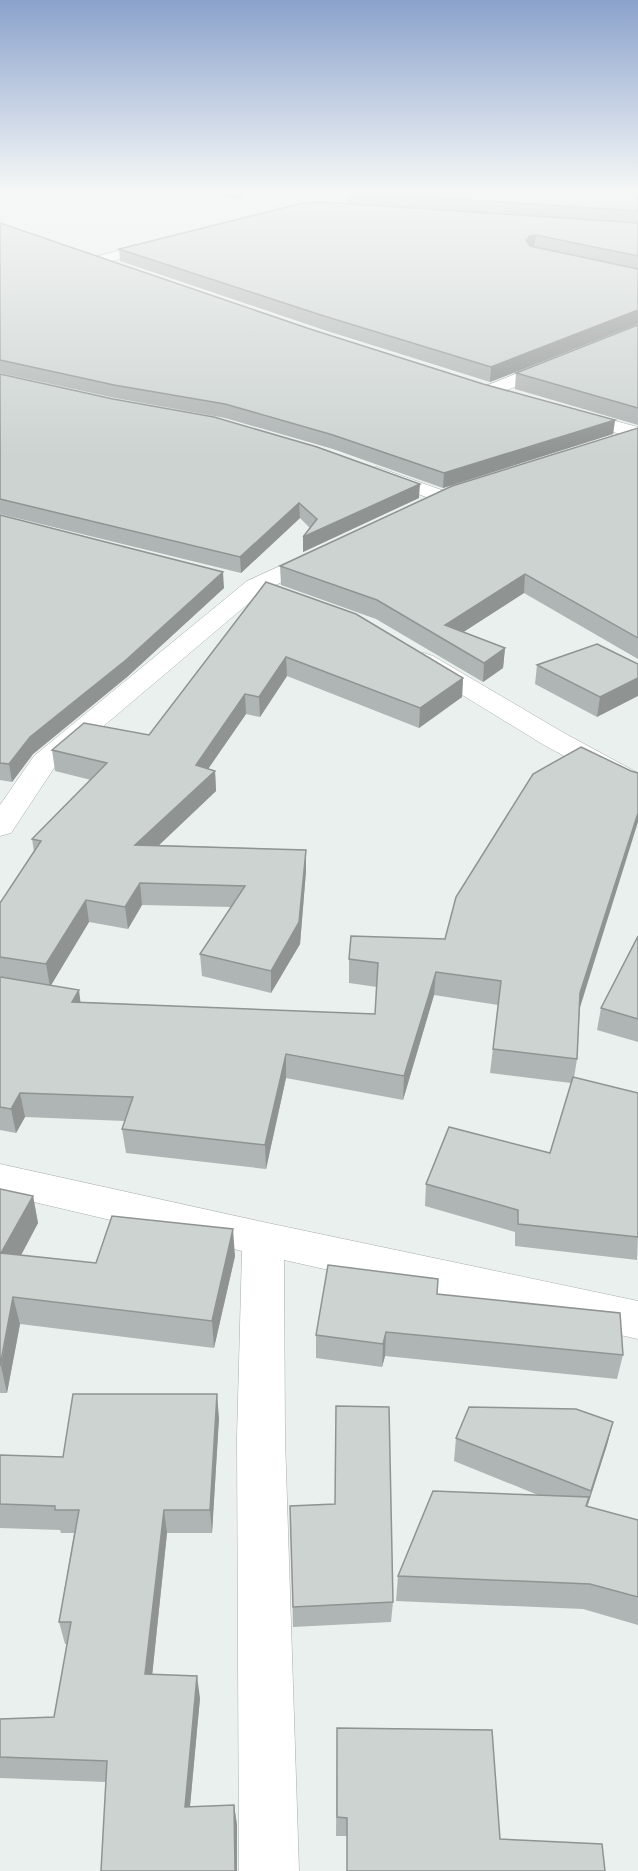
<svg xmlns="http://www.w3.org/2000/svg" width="638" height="1871" font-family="Lato,sans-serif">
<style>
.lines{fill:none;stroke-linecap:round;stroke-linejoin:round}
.street-casing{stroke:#a7adab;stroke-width:1}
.path{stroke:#a2a7a5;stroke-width:1.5;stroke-dasharray:1 2;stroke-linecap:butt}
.street{fill:#fff;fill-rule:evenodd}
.wall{fill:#afb5b4}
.shaded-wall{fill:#8f9492}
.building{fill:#ccd3d1;stroke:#8f9492;stroke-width:1.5}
</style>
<rect width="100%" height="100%" fill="#eaf0ee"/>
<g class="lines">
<defs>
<g id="street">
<path d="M 164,239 L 169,240 L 171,243 L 169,246 L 96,265 L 89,261 L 91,258 Z"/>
<path d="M 638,325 L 638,336 L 495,395 L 483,395 L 480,391 L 483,387 Z"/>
<path d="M 570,409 L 638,427 L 638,439 L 564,418 L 561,414 L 564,410 Z"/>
<path d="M 377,467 L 450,493 L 453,497 L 450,501 L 443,503 L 370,477 L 367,473 L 370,469 Z"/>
<path d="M 320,548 L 328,550 L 331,555 L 328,560 L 263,591 L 54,768 L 11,833 L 0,836 L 0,805 L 34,756 L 247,581 Z"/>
<path d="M 424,653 L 433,656 L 564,733 L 638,773 L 638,794 L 628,791 L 544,745 L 415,666 L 411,661 L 415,656 Z"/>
<path d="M 0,1164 L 263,1222 L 638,1301 L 638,1339 L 284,1260 L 285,1438 L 299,1871 L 239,1871 L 237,1438 L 242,1251 L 0,1194 Z"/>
</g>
</defs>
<use href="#street" class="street-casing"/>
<path class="path" d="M 249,193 L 284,209"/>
<use href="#street" class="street"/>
</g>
<g class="wall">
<path d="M 216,193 L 244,193 L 237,200 Z"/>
<path d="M 347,193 L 638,193 L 638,223 L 347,203 Z"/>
<path d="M 0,223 L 310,329 L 483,384 L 615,420 L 613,434 L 443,488 L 333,449 L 225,418 L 115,398 L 0,373 Z"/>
<path d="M 638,223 L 638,324 L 490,382 L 324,330 L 120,261 L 119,249 Z"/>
<path d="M 638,325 L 638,425 L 515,389 L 516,373 Z"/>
<path d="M 0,374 L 419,498 L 303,552 L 310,528 L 300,518 L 241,573 L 0,514 Z"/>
<path d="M 638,428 L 638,659 L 524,593 L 463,632 L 505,648 L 503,668 L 483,682 L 376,619 L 281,585 L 280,566 Z"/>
<path d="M 0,515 L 224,588 L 127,677 L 33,754 L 12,782 L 0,780 Z"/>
<path d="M 266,582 L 463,678 L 462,697 L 419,728 L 287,676 L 260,717 L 246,714 L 208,769 L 215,771 L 216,791 L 159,845 L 306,850 L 306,871 L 300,944 L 271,993 L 202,976 L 200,954 L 231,907 L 142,905 L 128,929 L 89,922 L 51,985 L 81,1002 L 375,1014 L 377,987 L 349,983 L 349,959 L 445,939 L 580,1007 L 577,1059 L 574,1078 L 638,1237 L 637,1260 L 515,1246 L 515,1232 L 425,1206 L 426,1184 L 550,1153 L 571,1083 L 490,1073 L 498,1005 L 434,995 L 403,1100 L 286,1078 L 266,1169 L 126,1153 L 122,1129 L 125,1121 L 25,1117 L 16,1133 L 0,1130 L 0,903 L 34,852 L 32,839 L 91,780 L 55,771 L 52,750 L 149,735 Z"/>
<path d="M 638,664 L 597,717 L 535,684 L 537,665 Z"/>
<path d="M 638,936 L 638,1042 L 597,1030 L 601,1008 Z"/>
<path d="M 0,1189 L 33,1196 L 38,1223 L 21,1255 L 96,1263 L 235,1256 L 214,1348 L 20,1324 L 7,1393 L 0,1393 Z"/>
<path d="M 437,1294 L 623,1355 L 617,1379 L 385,1356 L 382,1367 L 316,1358 L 316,1335 Z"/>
<path d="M 219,1418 L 212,1533 L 167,1533 L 152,1675 L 200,1698 L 190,1807 L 234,1805 L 237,1825 L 237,1871 L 101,1871 L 106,1782 L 0,1778 L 0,1719 L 54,1717 L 67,1644 L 65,1644 L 59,1622 L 74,1533 L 61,1533 L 60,1530 L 0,1528 L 0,1455 L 63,1457 Z"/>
<path d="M 613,1422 L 607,1445 L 587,1507 L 638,1520 L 638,1625 L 583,1609 L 396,1601 L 398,1576 L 538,1495 L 454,1461 L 456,1438 Z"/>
<path d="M 290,1506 L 393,1602 L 391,1622 L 293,1627 Z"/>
<path d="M 337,1728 L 492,1730 L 347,1836 L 336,1836 Z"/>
</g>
<g class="shaded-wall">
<path d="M 236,193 L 244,193 L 237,200 Z"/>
<path d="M 536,235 L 534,248 L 529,249 L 526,240 L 530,236 Z"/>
<path d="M 638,310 L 638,324 L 490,382 L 491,367 Z"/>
<path d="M 615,420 L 613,434 L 443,488 L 444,473 Z"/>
<path d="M 420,484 L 419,498 L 303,552 L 303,537 Z"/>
<path d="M 299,503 L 300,518 L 241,573 L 240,557 Z"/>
<path d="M 223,572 L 224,588 L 127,677 L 33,754 L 12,782 L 9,764 L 30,737 Z"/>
<path d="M 525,574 L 524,593 L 448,642 L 445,625 Z"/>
<path d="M 505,648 L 503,668 L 483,682 L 484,663 Z"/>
<path d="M 286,657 L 287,676 L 260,717 L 259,697 Z"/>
<path d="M 463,678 L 462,697 L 419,728 L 420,708 Z"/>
<path d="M 638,678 L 638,696 L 597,717 L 600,697 Z"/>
<path d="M 245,694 L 246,714 L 197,785 L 196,765 Z"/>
<path d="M 215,771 L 216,791 L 137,866 L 135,845 Z"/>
<path d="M 638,813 L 638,822 L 577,1017 L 580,993 Z"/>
<path d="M 306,850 L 306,871 L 300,944 L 271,993 L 271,971 Z"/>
<path d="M 140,883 L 142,905 L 128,929 L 125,907 Z"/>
<path d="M 86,900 L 89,922 L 50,987 L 46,964 Z"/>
<path d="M 436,972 L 434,995 L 403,1100 L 404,1076 Z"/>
<path d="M 79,990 L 82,1014 L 72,1002 Z"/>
<path d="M 286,1054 L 286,1078 L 266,1169 L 265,1145 Z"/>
<path d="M 20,1093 L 25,1117 L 16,1133 L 11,1109 Z"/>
<path d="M 33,1196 L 38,1223 L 8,1280 L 1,1253 Z"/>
<path d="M 233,1229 L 235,1256 L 214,1348 L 212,1321 Z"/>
<path d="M 13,1297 L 20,1324 L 7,1393 L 1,1366 Z"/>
<path d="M 386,1332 L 385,1356 L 382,1367 L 383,1344 Z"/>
<path d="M 217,1394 L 219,1418 L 212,1533 L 210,1510 Z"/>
<path d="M 613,1422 L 607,1445 L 585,1514 L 591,1491 Z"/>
<path d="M 164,1510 L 167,1533 L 150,1696 L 145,1674 Z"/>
<path d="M 197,1676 L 200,1698 L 188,1827 L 185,1807 Z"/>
<path d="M 234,1805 L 237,1825 L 237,1871 L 235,1871 Z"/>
</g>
<g class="building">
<path d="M 360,193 L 638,193 L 638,211 Z"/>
<path d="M 322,202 L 638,223 L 638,256 L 536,235 L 530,236 L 526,240 L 530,246 L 638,269 L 638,310 L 491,367 L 324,316 L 119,249 L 303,203 Z"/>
<path d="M 0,223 L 310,329 L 483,384 L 615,420 L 444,473 L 333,435 L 225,404 L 114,385 L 0,360 Z"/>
<path d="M 638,325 L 638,408 L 516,373 Z"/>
<path d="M 0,374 L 113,399 L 214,417 L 317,447 L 420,484 L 303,537 L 317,519 L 299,503 L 240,557 L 0,499 Z"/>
<path d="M 638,428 L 638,638 L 525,574 L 445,625 L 505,648 L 484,663 L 377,600 L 280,566 L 452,486 Z"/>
<path d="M 0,515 L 223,572 L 126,660 L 30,737 L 9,764 L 0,763 Z"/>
<path d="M 266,582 L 356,614 L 463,678 L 420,708 L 286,657 L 259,697 L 245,694 L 196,765 L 215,771 L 135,845 L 306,850 L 299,922 L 271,971 L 200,954 L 245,886 L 140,883 L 125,907 L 86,900 L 46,964 L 0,957 L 0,903 L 41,841 L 32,839 L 107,763 L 52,750 L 84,723 L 149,735 Z"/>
<path d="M 597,644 L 638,664 L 638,678 L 600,697 L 537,665 Z"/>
<path d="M 581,747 L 631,771 L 638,773 L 638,813 L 580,993 L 577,1059 L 493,1049 L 501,981 L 436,972 L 404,1076 L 286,1054 L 265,1145 L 122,1129 L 133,1097 L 20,1093 L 11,1109 L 0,1107 L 0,978 L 1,977 L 79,990 L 72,1002 L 375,1014 L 378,963 L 349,959 L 351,936 L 445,939 L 456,897 L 533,774 Z"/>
<path d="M 638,936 L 638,1019 L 601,1008 Z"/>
<path d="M 573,1077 L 638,1093 L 638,1237 L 518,1224 L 518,1210 L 426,1184 L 449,1127 L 550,1153 Z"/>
<path d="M 0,1189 L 33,1196 L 1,1253 L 96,1263 L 112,1216 L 233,1229 L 212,1321 L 13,1297 L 0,1366 Z"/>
<path d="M 328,1265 L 438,1279 L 437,1294 L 620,1313 L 623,1355 L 386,1332 L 383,1344 L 316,1335 Z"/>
<path d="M 73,1394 L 217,1394 L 210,1510 L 164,1510 L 145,1674 L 197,1676 L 185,1807 L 234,1805 L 235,1871 L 101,1871 L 107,1761 L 0,1757 L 0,1719 L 54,1717 L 71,1622 L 59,1622 L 79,1510 L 55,1510 L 55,1506 L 0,1504 L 0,1455 L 63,1457 Z"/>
<path d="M 336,1406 L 389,1407 L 393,1602 L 293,1607 L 290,1506 L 335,1504 Z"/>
<path d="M 469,1407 L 576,1409 L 613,1422 L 591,1491 L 456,1438 Z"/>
<path d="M 433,1491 L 589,1497 L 586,1506 L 638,1520 L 638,1597 L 590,1584 L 398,1576 Z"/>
<path d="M 337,1728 L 492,1730 L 500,1839 L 602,1844 L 605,1871 L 347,1871 L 347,1818 L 337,1817 Z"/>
</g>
<linearGradient id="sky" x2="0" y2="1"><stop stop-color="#8ba2cc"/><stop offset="0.42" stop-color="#f6f8f7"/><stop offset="1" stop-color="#f6f8f7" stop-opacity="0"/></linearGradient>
<rect width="638" height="455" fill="url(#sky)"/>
</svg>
